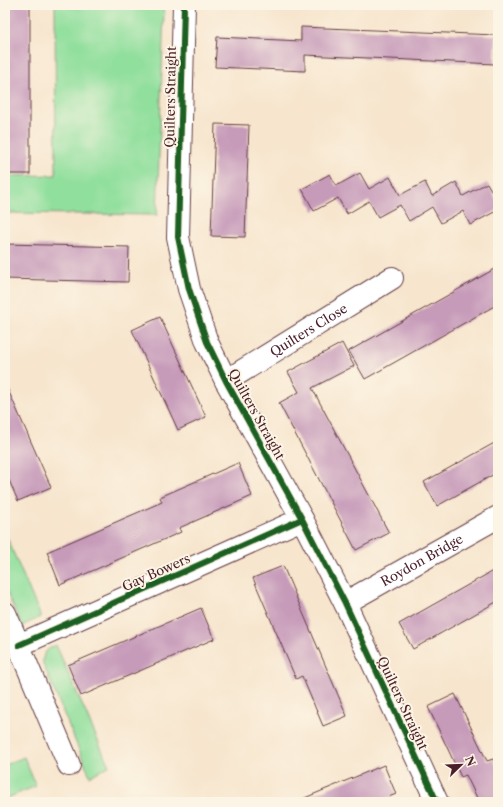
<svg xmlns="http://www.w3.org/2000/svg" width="503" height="807" font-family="'Libre Caslon Text',serif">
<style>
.green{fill:#91df9d;stroke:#6e7f64}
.building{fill:#c69ab9}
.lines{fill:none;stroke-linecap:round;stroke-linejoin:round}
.minor-casing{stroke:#643d43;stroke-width:24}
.minor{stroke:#fff;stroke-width:22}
.cycleway-casing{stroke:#fcf5e5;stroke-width:8}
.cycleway{stroke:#1b5e20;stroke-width:6}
.labels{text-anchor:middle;stroke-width:4;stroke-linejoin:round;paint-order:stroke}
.street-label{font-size:13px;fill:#4a1f2b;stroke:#fcf5e5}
</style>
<rect width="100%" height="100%" fill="#fcf5e5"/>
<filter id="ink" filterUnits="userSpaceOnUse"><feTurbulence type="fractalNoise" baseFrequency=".025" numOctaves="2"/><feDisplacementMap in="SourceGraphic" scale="8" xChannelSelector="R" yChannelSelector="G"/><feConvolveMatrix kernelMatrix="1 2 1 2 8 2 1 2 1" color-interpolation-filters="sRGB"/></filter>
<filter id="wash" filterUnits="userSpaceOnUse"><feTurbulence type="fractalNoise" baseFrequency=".012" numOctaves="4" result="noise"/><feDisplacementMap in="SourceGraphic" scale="16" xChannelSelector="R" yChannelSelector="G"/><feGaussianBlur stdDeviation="0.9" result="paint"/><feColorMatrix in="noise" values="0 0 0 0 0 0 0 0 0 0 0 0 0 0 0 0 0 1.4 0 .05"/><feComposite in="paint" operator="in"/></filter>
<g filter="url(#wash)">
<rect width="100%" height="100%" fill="#f7e5cd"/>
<g class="green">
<path d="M 55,5 L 149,5 L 162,7 L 164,11 L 157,215 L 5,213 L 5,176 L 56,175 Z"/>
<path d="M 5,533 L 41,617 L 22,626 L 5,589 Z"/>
<path d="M 56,645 L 109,766 L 90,776 L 43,664 C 42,653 46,650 56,645 Z"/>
<path d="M 24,757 L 36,786 L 5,799 L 5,765 Z"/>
</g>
<g id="blocks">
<g class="building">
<rect x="5" y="5" width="25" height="169"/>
<path d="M 301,27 L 496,35 L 495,64 L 305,55 L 305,71 L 215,67 L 217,37 L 301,41 Z"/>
<path d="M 215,124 L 249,125 L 245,237 L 211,236 Z"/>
<path d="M 360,173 L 369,189 L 390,177 L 400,195 L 425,182 L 432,196 L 456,182 L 463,196 L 487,183 L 498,202 L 498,210 L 470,225 L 463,211 L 441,223 L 432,207 L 409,221 L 400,205 L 378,217 L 369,201 L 347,214 L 338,198 L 314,211 L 302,189 L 330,174 L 336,186 Z"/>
<path d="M 5,244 L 129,247 L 128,282 L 5,279 Z"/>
<path d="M 498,267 L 498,304 L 365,379 L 349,351 Z"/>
<path d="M 160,317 L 206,417 L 178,430 L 132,330 Z"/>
<path d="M 342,343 L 354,366 L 312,388 L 389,533 L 356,550 L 279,403 L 299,392 L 288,372 Z"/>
<path d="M 5,383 L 51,487 L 18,501 L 5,471 Z"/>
<path d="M 498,441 L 498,472 L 437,506 L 424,482 Z"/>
<path d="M 238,463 L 252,496 L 179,528 L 181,532 L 60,585 L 47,552 L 162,502 L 160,497 Z"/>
<path d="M 283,566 L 347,716 L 323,726 L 302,676 L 296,679 L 253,578 Z"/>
<path d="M 498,568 L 498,601 L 413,649 L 399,624 Z"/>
<path d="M 201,608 L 214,639 L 81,696 L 68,665 Z"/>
<path d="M 455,694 L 487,761 L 493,759 L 498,769 L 498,802 L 479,802 L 466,775 L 461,777 L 428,707 Z"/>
<path d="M 384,765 L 396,794 L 377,802 L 295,802 Z"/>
</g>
</g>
</g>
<g filter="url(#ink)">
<use href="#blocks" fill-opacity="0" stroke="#643d43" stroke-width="1"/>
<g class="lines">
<defs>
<g id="minor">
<path d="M 184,5 L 178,237 L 189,289 L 207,342 L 226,381 L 302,519 L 345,603 L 437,802"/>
<path id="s1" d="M 226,381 L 392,278"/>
<path id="s2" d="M 345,603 L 498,517"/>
<path d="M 5,613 L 69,765"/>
<path d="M 19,645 L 302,519"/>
</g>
</defs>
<use href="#minor" class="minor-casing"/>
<use href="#minor" class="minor"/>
<defs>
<g id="cycleway">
<path d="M 184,5 L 178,237 L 189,289 L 207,342 L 226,381 L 302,519 L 345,603 L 437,802"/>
<path d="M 19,645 L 302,519"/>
</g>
</defs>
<use href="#cycleway" class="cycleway-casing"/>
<use href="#cycleway" class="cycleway"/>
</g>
</g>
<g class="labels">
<g class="street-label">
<text transform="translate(170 97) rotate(-89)" y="5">Quilters Straight</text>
<text dy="5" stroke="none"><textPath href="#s1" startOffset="97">Quilters Close</textPath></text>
<text transform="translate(257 414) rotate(61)" y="5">Quilters Straight</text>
<text dy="5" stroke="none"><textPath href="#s2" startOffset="88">Roydon Bridge</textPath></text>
<text transform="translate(156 572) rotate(-24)" y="5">Gay Bowers</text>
<text transform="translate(403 703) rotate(65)" y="5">Quilters Straight</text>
</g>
</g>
<rect width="503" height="807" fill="none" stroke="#fcf5e5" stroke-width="20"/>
<g transform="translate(461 765) rotate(67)" stroke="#fcf5e5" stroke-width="3" paint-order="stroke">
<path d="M0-3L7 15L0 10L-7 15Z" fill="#4a1f2b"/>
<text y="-6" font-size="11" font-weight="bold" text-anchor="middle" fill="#4a1f2b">N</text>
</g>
</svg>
